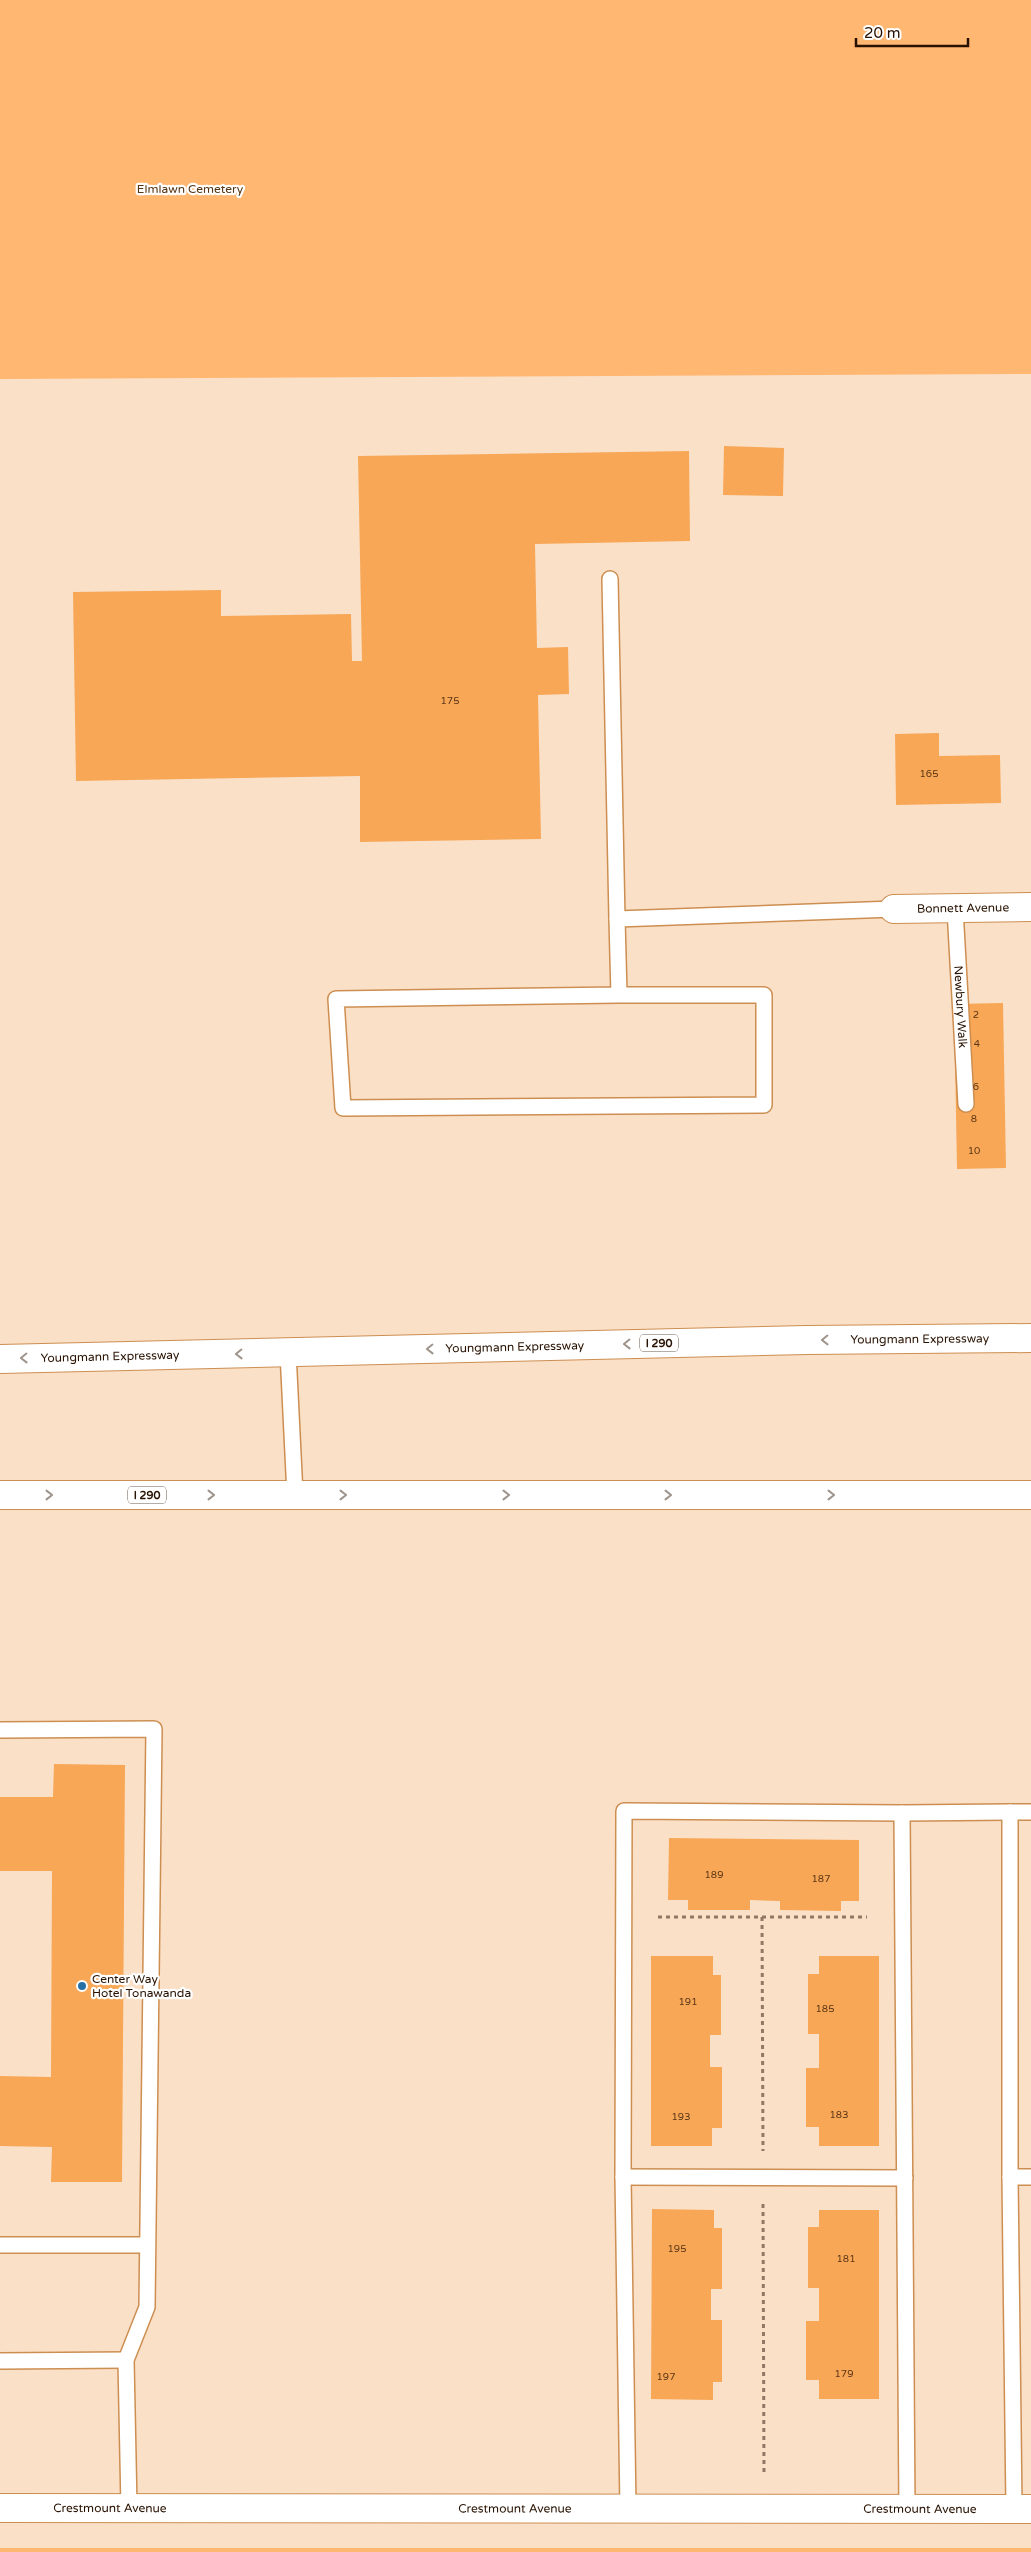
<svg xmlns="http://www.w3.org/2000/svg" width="1031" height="2552" font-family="'Varela Round',sans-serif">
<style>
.green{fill:#ffb772}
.building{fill:#f7a756}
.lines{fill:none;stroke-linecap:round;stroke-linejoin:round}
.lane-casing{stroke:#cd8e51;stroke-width:18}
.street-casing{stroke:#cd8e51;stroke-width:30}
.highway-casing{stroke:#cd8e51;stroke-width:30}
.path{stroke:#917864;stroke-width:3;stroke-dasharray:4 4;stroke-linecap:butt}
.lane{stroke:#fff;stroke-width:15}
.street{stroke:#fff;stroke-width:28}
.highway{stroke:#fff;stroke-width:28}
.oneway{stroke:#9e948c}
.poi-dot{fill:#2770a4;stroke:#fff;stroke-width:2}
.labels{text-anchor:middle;stroke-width:4.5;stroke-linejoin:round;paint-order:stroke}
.number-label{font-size:10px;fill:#5c3616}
.shield{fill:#fff;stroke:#68584c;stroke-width:1}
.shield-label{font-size:11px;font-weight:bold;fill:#281100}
.park-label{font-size:12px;fill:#553514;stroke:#fff}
.street-label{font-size:12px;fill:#281100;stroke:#fff}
.poi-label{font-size:12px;fill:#281100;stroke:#fff;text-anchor:start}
</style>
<rect width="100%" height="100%" fill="#fbe0c8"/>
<g class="green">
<path d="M 0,0 L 1031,0 L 1031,374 L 0,379 Z"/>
<rect x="0" y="2548" width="1031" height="4"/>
</g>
<g class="building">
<path d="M 724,446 L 784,448 L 783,496 L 723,495 Z"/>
<path d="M 689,451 L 690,541 L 535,544 L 537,648 L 568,647 L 569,694 L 538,695 L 541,839 L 360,842 L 360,776 L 76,781 L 73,592 L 221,590 L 221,616 L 351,614 L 352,661 L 362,661 L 358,456 Z"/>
<path d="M 939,733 L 939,756 L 1000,755 L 1001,803 L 896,805 L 895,734 Z"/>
<path d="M 1003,1003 L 1006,1168 L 957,1169 L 954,1004 Z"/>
<path d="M 54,1764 L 125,1765 L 122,2182 L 51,2182 L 52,2147 L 0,2146 L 0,2076 L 51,2077 L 52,1871 L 0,1871 L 0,1797 L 53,1797 Z"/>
<path d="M 669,1838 L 859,1840 L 859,1901 L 841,1901 L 841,1911 L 780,1910 L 780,1901 L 750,1900 L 750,1910 L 688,1910 L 688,1900 L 668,1900 Z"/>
<path d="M 651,1956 L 713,1956 L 713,1975 L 721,1975 L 721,2035 L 710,2035 L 710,2067 L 722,2067 L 722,2128 L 712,2128 L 712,2146 L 651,2146 Z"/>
<path d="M 819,1956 L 879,1956 L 879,2146 L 819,2146 L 819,2127 L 806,2127 L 806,2068 L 819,2068 L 819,2034 L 808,2034 L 808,1974 L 819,1974 Z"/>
<path d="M 652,2209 L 714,2210 L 714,2228 L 722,2228 L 722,2289 L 711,2289 L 711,2320 L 722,2320 L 722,2382 L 713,2382 L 713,2400 L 651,2399 Z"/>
<path d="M 819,2210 L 879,2210 L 879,2399 L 819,2399 L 819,2380 L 806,2380 L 806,2321 L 819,2321 L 819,2288 L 808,2288 L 808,2227 L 819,2227 Z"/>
</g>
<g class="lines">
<defs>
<g id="lane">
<path d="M 610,579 L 617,919"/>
<path id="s1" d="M 955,909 L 966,1104"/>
<path d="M 619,995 L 764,995 L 764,1105 L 343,1108 L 336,999 L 619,995 L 617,919 L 894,909"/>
<path d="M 288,1352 L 295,1495"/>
<path d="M 0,1730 L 154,1729 L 147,2307 L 126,2360 L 129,2508"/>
<path d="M 902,1813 L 1010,1812"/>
<path d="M 623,2177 L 905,2178"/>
<path d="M 1010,2177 L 1031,2177"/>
<path d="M 0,2245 L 147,2245"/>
<path d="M 0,2361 L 126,2360"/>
<path d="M 628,2509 L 623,2177 L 624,1811 L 902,1813 L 907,2509"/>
<path d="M 1014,2509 L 1010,2177 L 1010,1812 L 1031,1812"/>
</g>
<g id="street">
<path id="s2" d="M 894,909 L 1031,907"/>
<path id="s3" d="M 0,2508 L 1031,2509"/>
</g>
<g id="highway">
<path id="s4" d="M 0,1359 L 807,1340 L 1031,1338"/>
<path d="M 0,1495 L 1031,1495"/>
</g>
</defs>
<use href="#lane" class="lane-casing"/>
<use href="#street" class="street-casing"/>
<use href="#highway" class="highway-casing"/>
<g class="path">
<path d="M 658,1917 L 867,1917"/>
<path d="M 762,1917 L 763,2151"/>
<path d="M 763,2204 L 764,2476"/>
</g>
<use href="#lane" class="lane"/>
<use href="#street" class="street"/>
<use href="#highway" class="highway"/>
</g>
<defs><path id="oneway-chevron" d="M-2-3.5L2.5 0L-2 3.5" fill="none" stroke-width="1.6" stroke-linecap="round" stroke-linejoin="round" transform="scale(1.25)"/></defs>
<g class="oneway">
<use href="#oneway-chevron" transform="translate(825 1340) rotate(179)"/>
<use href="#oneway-chevron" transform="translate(627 1344) rotate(179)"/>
<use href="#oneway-chevron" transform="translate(430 1349) rotate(179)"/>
<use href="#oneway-chevron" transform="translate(239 1354) rotate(179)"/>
<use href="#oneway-chevron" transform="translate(24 1358) rotate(179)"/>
<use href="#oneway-chevron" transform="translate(49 1495)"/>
<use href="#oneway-chevron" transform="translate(211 1495)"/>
<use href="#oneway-chevron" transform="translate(343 1495)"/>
<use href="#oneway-chevron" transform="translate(506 1495)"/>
<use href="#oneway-chevron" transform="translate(668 1495)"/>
<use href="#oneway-chevron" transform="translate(831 1495)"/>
</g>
<circle class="poi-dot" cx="82" cy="1986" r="5"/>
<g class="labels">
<g class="number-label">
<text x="450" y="704">175</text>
<text x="929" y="777">165</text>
<text x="976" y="1018">2</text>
<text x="977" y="1047">4</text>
<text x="976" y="1090">6</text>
<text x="974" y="1122">8</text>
<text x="974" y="1154">10</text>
<text x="714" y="1878">189</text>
<text x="821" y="1882">187</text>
<text x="688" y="2005">191</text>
<text x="825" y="2012">185</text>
<text x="839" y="2118">183</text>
<text x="681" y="2120">193</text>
<text x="677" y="2252">195</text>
<text x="846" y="2262">181</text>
<text x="844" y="2377">179</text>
<text x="666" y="2380">197</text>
</g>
<g class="shield">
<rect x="640" y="1334.5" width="38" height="17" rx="4"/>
<rect x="128" y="1486.5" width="38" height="17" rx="4"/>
</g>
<g class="shield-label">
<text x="659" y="1347">I 290</text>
<text x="147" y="1499">I 290</text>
</g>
<g class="park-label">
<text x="190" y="193">Elmlawn Cemetery</text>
</g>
<g class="street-label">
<text dy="4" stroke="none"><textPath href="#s2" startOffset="69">Bonnett Avenue</textPath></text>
<text dy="4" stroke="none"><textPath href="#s1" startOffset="98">Newbury Walk</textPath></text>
<text dy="4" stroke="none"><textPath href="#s4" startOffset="920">Youngmann Expressway</textPath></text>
<text dy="4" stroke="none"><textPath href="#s4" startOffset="515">Youngmann Expressway</textPath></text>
<text dy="4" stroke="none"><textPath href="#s4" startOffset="110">Youngmann Expressway</textPath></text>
<text dy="4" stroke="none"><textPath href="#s3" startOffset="110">Crestmount Avenue</textPath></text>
<text dy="4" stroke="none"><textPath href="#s3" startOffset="515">Crestmount Avenue</textPath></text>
<text dy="4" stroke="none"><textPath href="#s3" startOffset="920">Crestmount Avenue</textPath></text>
</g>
<g class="poi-label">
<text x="92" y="1983">Center Way<tspan x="92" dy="14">Hotel Tonawanda</tspan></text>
</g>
</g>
<path d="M856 38v8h112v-8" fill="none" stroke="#281100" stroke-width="2.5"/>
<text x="864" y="38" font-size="15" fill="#281100" stroke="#ffffff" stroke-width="4" paint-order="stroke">20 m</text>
</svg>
